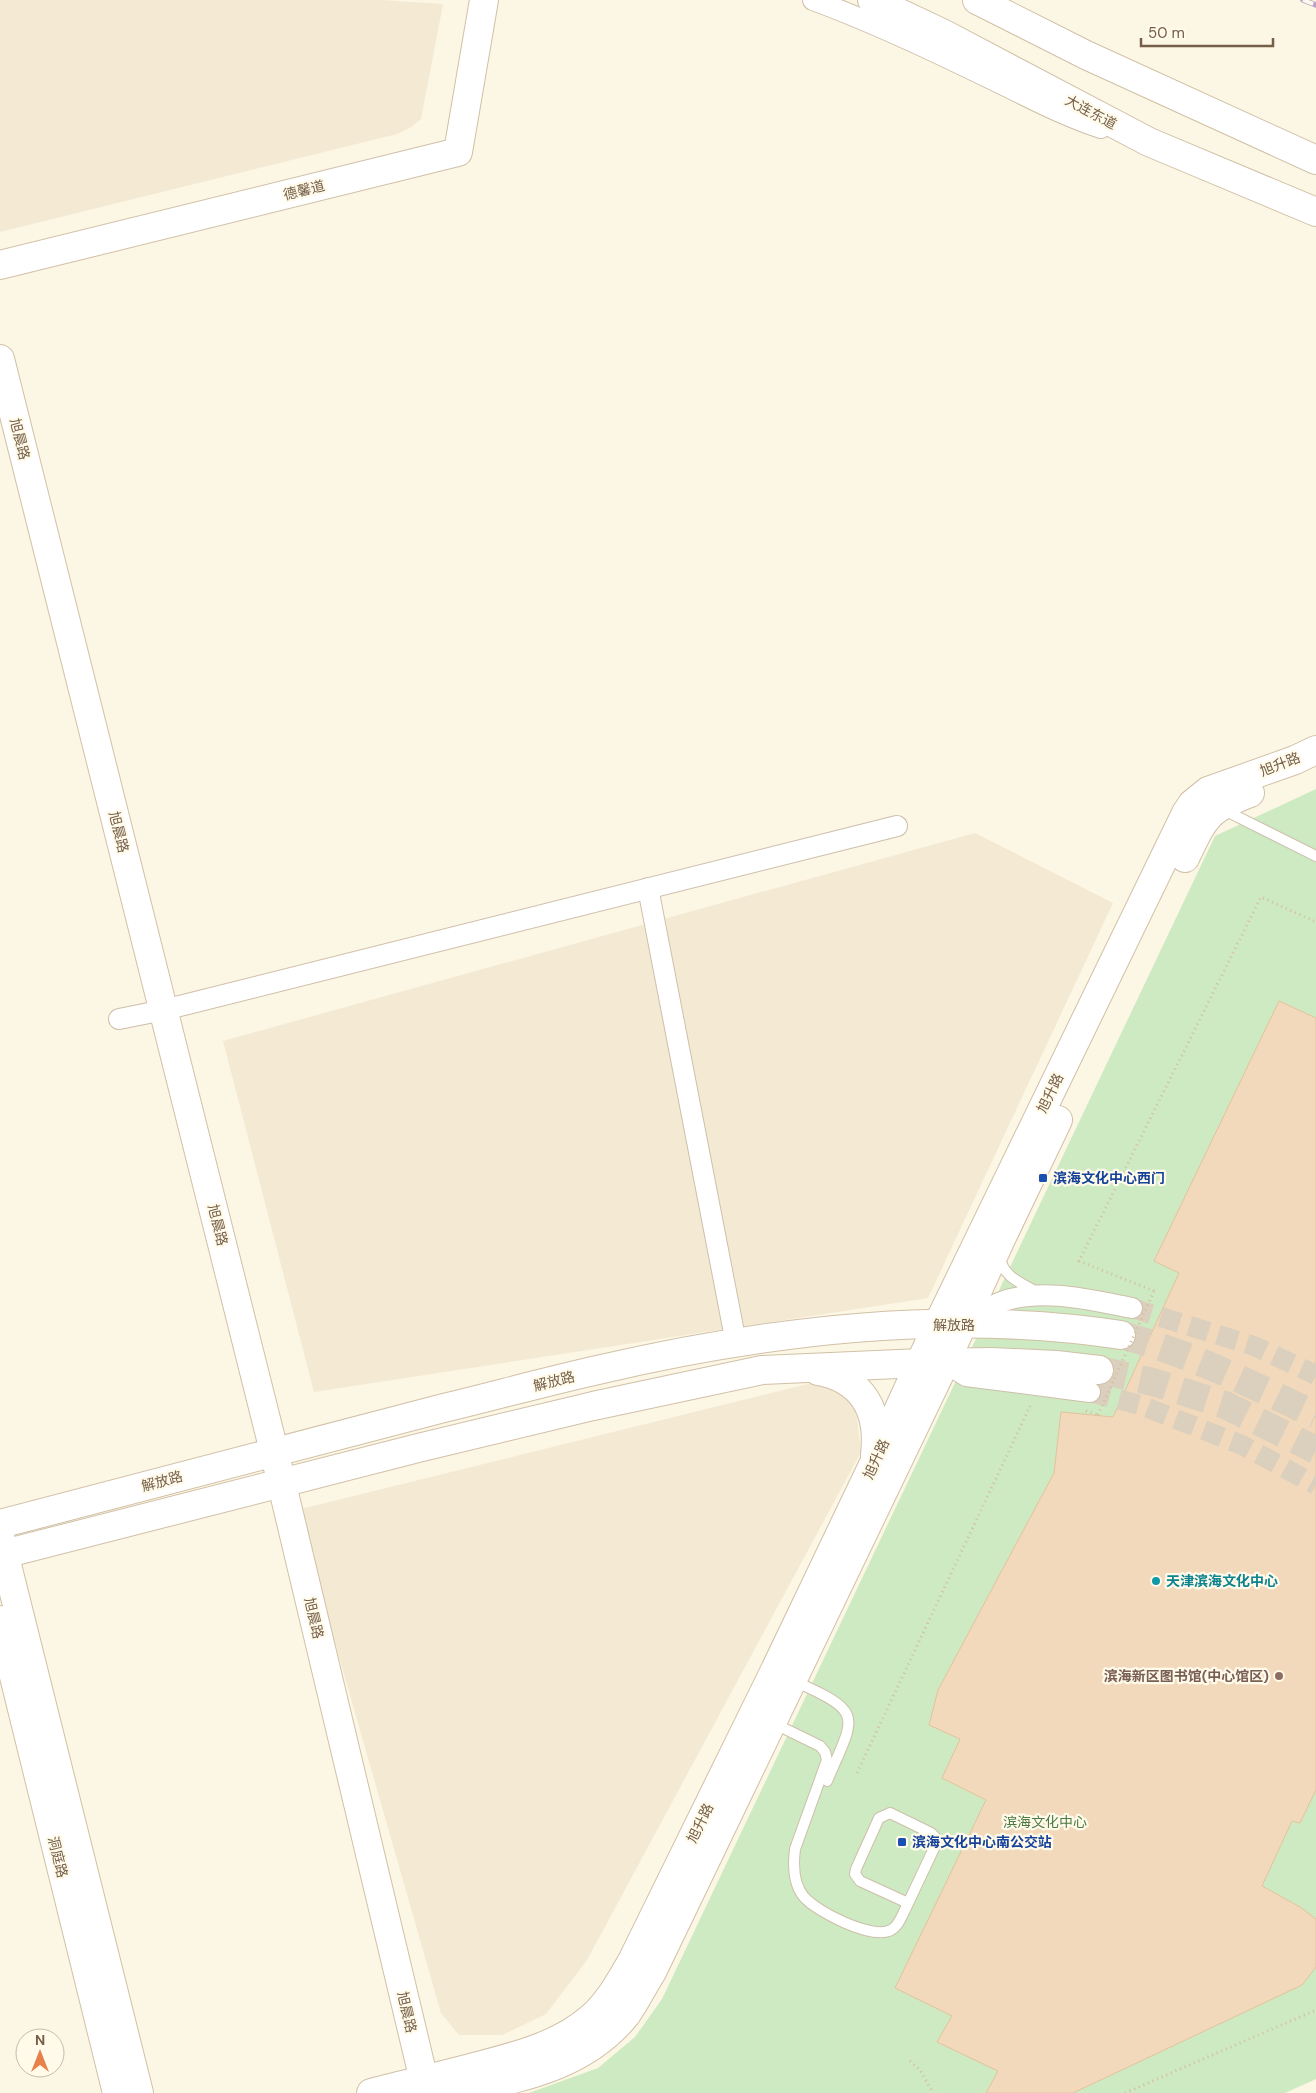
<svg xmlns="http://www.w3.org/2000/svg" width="1316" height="2093" font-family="'DM Sans','Noto Sans SC',sans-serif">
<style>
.residential{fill:#f4e9d2}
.green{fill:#cdeac2}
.building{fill:#f2d9bb;stroke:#e4c29c}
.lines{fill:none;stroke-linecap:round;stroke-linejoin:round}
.street-tunnel{stroke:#dad0bd;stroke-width:20;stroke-dasharray:20 10;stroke-linecap:butt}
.secondary-tunnel{stroke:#dad0bd;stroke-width:28;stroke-dasharray:28 14;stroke-linecap:butt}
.lane-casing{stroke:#cebfaa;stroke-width:12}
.street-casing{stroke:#cebfaa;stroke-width:22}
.secondary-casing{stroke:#d1c0a7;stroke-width:30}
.path{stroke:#d6bc9f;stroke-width:3;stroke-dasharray:1 4;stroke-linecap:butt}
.lane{stroke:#fff;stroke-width:10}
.street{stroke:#fff;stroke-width:20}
.secondary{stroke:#fff;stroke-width:28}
.rail-casing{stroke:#baa2c6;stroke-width:5.5}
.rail{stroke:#fffaea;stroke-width:4;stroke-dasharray:11;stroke-linecap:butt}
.path-bridge{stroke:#d6bc9f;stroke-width:3;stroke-dasharray:1 4;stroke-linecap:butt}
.transit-dot{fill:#1a4fb4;stroke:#fffaea;stroke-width:2}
.culture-dot{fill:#0f9aa8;stroke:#fffaea;stroke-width:2}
.education-dot{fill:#8d6e63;stroke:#fffaea;stroke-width:2}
.labels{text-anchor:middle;stroke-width:4.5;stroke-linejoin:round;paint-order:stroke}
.street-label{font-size:14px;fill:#755f49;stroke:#fffaea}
.transit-label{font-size:14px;font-weight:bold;fill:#164399;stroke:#fffaea;text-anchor:start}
.culture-label{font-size:14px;font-weight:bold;fill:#0d838f;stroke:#fffaea;text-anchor:start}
.education-label{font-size:14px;font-weight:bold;fill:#785e54;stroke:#fffaea;text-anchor:end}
.park-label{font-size:14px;fill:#4b7a42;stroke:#fffaea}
</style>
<rect width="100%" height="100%" fill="#fcf6e4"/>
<g class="residential">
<path d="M 0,0 L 381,0 L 443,4 L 421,119 L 411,127 L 397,134 L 0,232 Z"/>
<path d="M 975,833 L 1113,903 L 928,1298 L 314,1392 L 223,1041 Z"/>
<path d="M 816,1382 L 840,1392 L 856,1410 L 861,1452 L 587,1960 L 546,2014 L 502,2035 L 459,2035 L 441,2013 L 297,1510 Z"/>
</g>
<path class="green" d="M 1316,789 L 1316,2079 L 1285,2093 L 529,2093 L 598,2068 L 635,2037 L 662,1999 L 1215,836 Z"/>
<path class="building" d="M 1279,1001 L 1316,1018 L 1316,1790 L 1300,1823 L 1292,1821 L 1262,1886 L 1300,1907 L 1316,1919 L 1316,1967 L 1302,1985 L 1073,2093 L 986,2093 L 998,2071 L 937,2042 L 952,2016 L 895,1988 L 986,1800 L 942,1778 L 960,1739 L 929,1725 L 938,1690 L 1054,1473 L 1061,1412 L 1113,1417 L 1179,1273 L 1154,1261 Z"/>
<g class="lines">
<g class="street-tunnel">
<path d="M 1132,1308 L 1254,1346 L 1316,1375"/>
<path d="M 1090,1392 L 1140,1405 L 1242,1445 L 1316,1485"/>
</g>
<g class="secondary-tunnel">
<path d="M 1121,1335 C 1190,1353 1252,1385 1316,1415"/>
<path d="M 1099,1370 L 1153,1382 L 1225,1405 L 1316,1450"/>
</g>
<defs>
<g id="lane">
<path d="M 1222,809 L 1316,856"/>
<path d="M 1000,1255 C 1000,1275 1022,1284 1037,1292"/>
<path d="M 794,1681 C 866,1713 855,1715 827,1781"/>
<path d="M 773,1723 L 820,1746 L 825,1752 L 827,1760 L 795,1849 C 793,1865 793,1884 804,1897 C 817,1912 872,1940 891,1930 C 897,1927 900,1920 903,1914 L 936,1844 L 935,1837 L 931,1833 L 890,1813 L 879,1818 L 856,1869 L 855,1874 L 860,1881 L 908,1903"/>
</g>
<g id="street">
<path d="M 813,0 C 873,22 930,49 987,77 C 1025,95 1061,115 1101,128"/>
<path d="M 648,888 L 736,1343"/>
<path d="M 119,1019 L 164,1010 L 897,826"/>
<path d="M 963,1323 C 975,1317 988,1307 1001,1302 C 1041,1287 1091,1300 1132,1308"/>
<path d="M 945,1363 L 966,1376 L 1090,1392"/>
</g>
<g id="secondary">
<path d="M 872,0 L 942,33 L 1149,142 L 1316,212"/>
<path d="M 977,0 L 1086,55 L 1316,160"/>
<path d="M 0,265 L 458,152 L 484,0"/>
<path d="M 0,359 L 274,1451 L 427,2093"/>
<path d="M 1185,858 C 1205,817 1206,810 1250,793"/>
<path d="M 818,1371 C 864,1379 880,1412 875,1455"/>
<path d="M 0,1524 C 146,1485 293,1447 440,1409 C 494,1396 548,1381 602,1369 C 771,1330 949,1309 1121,1335"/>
<path d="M 0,1537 L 139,2093"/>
<path d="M 0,1555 L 418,1448 L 593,1406 L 762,1370 L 921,1363 L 992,1362 L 1056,1365 L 1099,1370"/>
<path d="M 0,1620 L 117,2093"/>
<path d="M 371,2093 C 405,2084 440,2076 474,2067 C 516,2056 559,2046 592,2017 C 609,2002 621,1980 632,1961 L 774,1672 L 873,1465 L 938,1324 L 1186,813 L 1192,804 L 1208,791 L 1295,760 L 1316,750"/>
<path d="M 453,2093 C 517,2078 582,2069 626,2015 C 636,2001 643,1986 652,1972 L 945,1363 L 1001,1239 L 1058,1120"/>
</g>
</defs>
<use href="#lane" class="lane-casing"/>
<use href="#street" class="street-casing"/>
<use href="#secondary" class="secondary-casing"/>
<g class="path">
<path d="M 1154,1291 L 1079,1261 L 1261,897 L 1316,922"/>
<path d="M 1086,1411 L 1098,1415"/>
<path d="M 857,1773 L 1032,1402"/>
<path d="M 910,2061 L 920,2070 L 933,2093"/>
<path d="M 1125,2093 L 1316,2010"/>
</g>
<use href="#lane" class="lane"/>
<use href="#street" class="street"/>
<use href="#secondary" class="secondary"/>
<defs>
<path id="rail" d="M 1303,0 L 1316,5"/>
</defs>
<use href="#rail" class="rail-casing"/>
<use href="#rail" class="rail"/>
<path class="path-bridge" d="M 1098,1415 L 1154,1291"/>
</g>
<g class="transit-dot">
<rect x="1038" y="1173" width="10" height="10" rx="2.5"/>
<rect x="897" y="1837" width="10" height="10" rx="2.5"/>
</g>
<circle class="culture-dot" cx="1156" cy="1581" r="5"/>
<circle class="education-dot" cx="1279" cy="1676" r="5"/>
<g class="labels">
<g class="street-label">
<text transform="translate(1091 112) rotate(28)" y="5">大连东道</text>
<text transform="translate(304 190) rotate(-14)" y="5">德馨道</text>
<text transform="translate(20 439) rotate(76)" y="5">旭晨路</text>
<text transform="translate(1280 764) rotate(-21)" y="5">旭升路</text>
<text transform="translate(119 832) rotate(76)" y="5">旭晨路</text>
<text transform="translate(1050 1093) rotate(-64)" y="5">旭升路</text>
<text transform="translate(218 1225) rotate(76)" y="5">旭晨路</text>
<text x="954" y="1330">解放路</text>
<text transform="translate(554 1381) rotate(-14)" y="5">解放路</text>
<text transform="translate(876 1459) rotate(-65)" y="5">旭升路</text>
<text transform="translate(162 1481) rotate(-15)" y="5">解放路</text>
<text transform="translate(314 1618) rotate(77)" y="5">旭晨路</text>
<text transform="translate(700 1823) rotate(-64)" y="5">旭升路</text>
<text transform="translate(58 1857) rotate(76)" y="5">洞庭路</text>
<text transform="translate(407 2012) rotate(77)" y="5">旭晨路</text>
</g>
<g class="transit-label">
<text x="1053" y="1183">滨海文化中心西门</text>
<text x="912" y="1847">滨海文化中心南公交站</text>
</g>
<g class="culture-label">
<text x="1166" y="1586">天津滨海文化中心</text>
</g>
<g class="education-label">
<text x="1269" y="1681">滨海新区图书馆(中心馆区)</text>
</g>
<g class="park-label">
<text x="1045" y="1827">滨海文化中心</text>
</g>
</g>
<g transform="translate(40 2053)"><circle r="24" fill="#fffaea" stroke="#c8bcaa"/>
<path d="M0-4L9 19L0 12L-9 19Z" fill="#e68249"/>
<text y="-8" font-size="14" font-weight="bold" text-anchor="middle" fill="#755f49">N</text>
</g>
<path d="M1141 38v8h132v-8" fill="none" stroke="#755f49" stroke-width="2.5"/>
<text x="1148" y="38" font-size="15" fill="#755f49" stroke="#fffaea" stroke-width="4" paint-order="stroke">50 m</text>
</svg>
